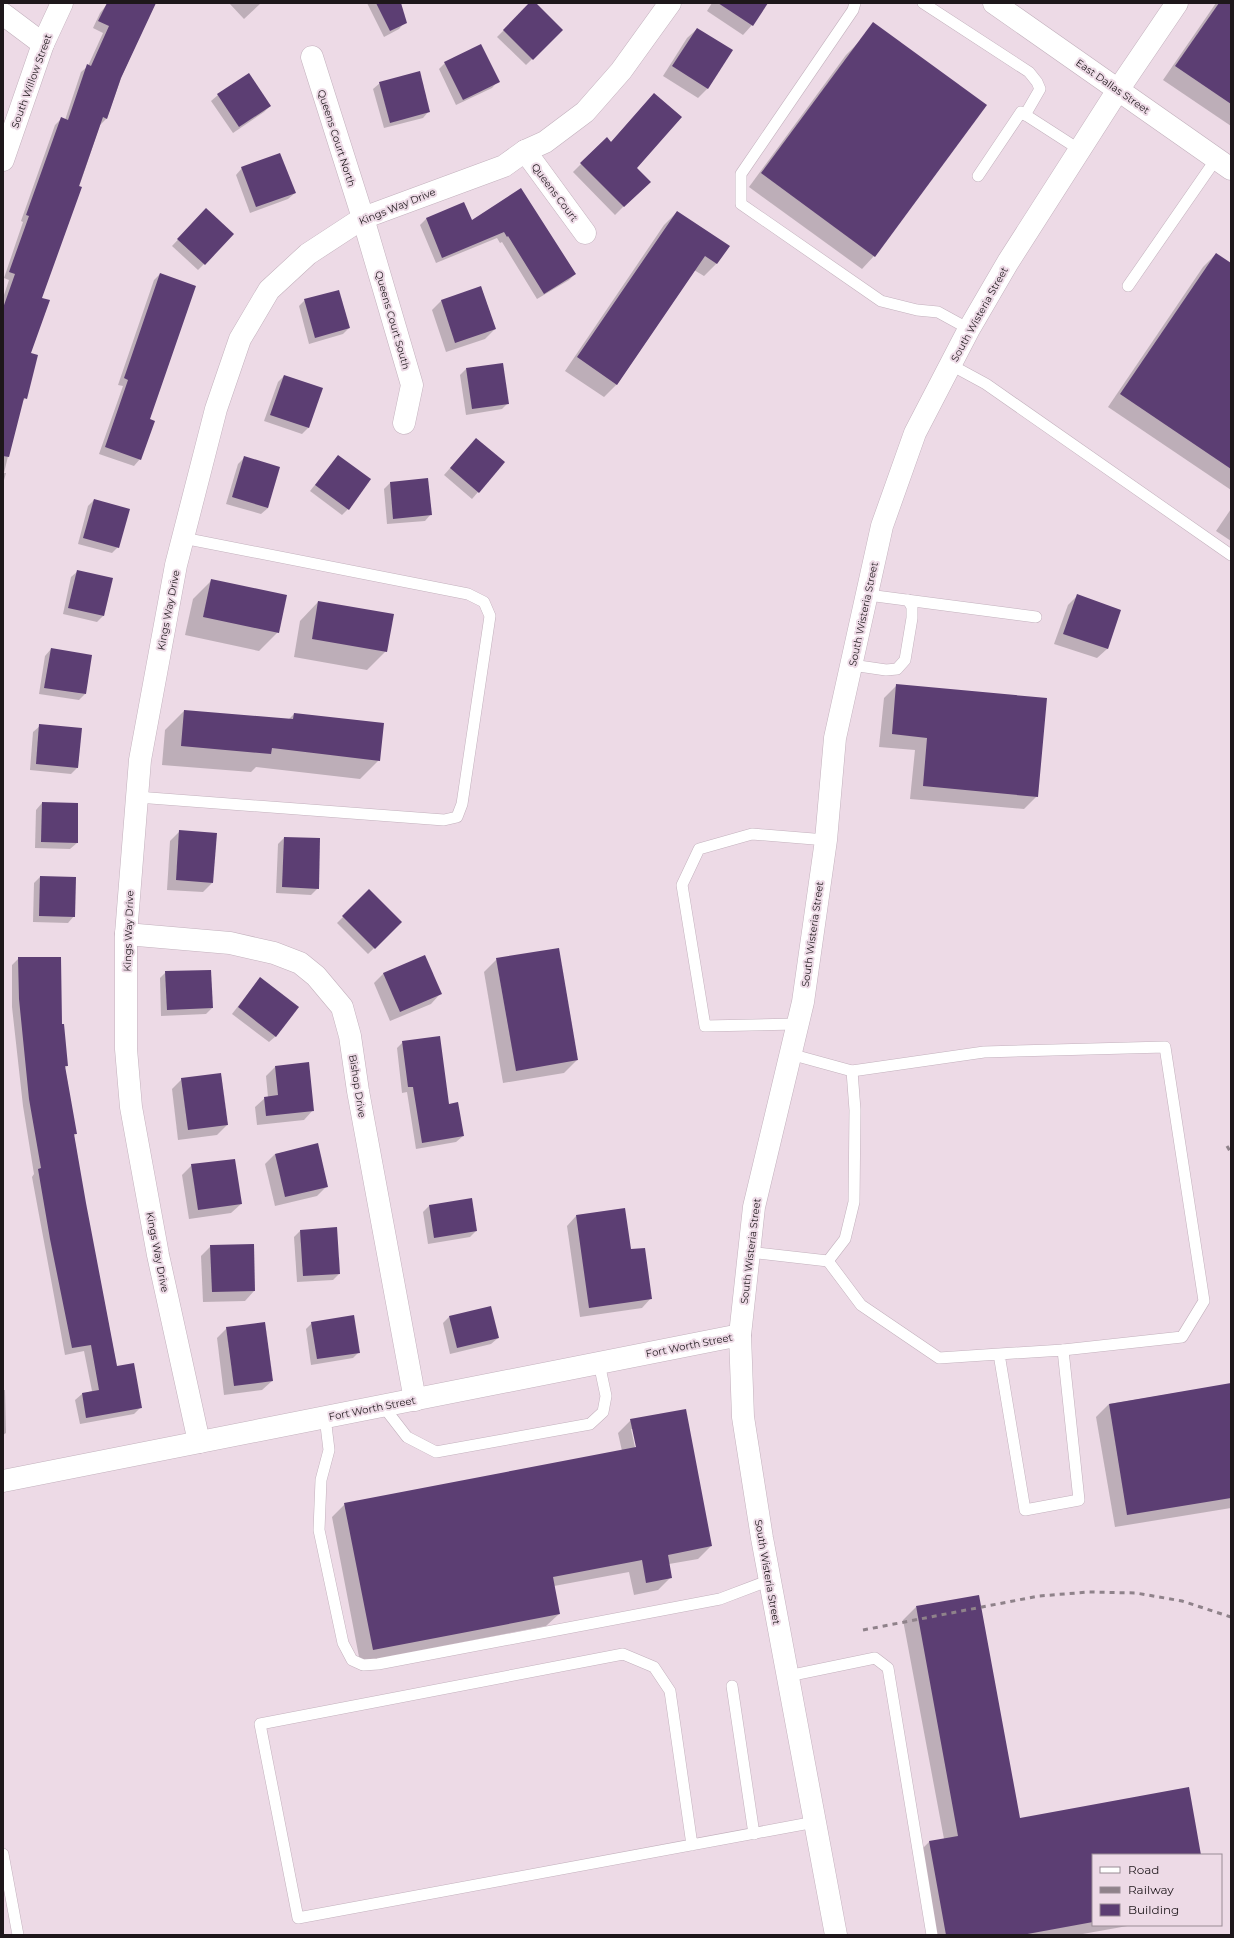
<svg xmlns="http://www.w3.org/2000/svg" width="1234" height="1938" font-family="Montserrat,sans-serif">
<style>
.shadow{fill:#0003;fill-rule:evenodd}
.building{fill:#5c3e73}
.lines{fill:none;stroke-linecap:round;stroke-linejoin:round}
.service-casing{stroke:#c3b1bd;stroke-width:12}
.minor-casing{stroke:#c3b1bd;stroke-width:23}
.tertiary-casing{stroke:#c3b1bd;stroke-width:23}
.service{stroke:#fff;stroke-width:11}
.minor{stroke:#fff;stroke-width:22}
.tertiary{stroke:#fff;stroke-width:22}
.rail{stroke:#8f828a;stroke-width:3;stroke-dasharray:5 5;stroke-linecap:butt}
.labels{text-anchor:middle;stroke-width:4;stroke-linejoin:round;paint-order:stroke}
.street-label{font-size:10px;fill:#1e171b;stroke:#eddae6}
</style>
<rect width="100%" height="100%" fill="#eddae6"/>
<g class="shadow">
<path d="M 108,3 L 154,3 L 121,78 L 107,118 L 100,125 L 41,299 L 30,354 L 26,398 L 21,402 L 4,473 L 6,473 L 3,484 L 3,298 L 9,280 L 4,278 L 23,222 L 21,221 L 55,125 L 61,119 L 65,120 L 81,72 L 88,66 L 103,33 L 93,28 L 100,13 Z"/>
<path d="M 229,3 L 261,3 L 244,19 Z"/>
<path d="M 367,3 L 400,3 L 405,22 L 399,29 L 384,37 Z"/>
<path d="M 531,3 L 534,3 L 562,30 L 526,65 L 497,37 Z"/>
<path d="M 712,3 L 767,3 L 752,25 L 743,35 L 707,11 Z"/>
<path d="M 1216,3 L 1231,3 L 1231,126 L 1163,80 Z"/>
<path d="M 697,29 L 731,50 L 707,89 L 698,98 L 663,76 L 687,38 Z"/>
<path d="M 859,42 L 874,256 L 862,269 L 749,187 L 846,55 Z"/>
<path d="M 445,63 L 498,81 L 492,88 L 456,105 L 439,69 Z"/>
<path d="M 249,74 L 270,106 L 264,112 L 233,133 L 211,101 L 218,95 Z"/>
<path d="M 380,83 L 429,111 L 423,118 L 384,128 L 373,89 Z"/>
<path d="M 654,94 L 636,168 L 649,181 L 615,215 L 573,172 L 607,138 L 611,142 Z"/>
<path d="M 242,168 L 295,193 L 288,199 L 250,213 L 236,175 Z"/>
<path d="M 521,190 L 575,274 L 569,280 L 537,299 L 502,242 L 500,243 L 497,238 L 436,263 L 420,225 L 426,219 L 464,204 L 471,222 Z"/>
<path d="M 677,212 L 717,263 L 704,276 L 694,270 L 617,384 L 604,397 L 565,371 L 664,225 Z"/>
<path d="M 200,216 L 204,264 L 198,270 L 172,246 Z"/>
<path d="M 1216,254 L 1231,264 L 1231,490 L 1108,407 L 1203,267 Z"/>
<path d="M 160,274 L 149,420 L 140,459 L 134,466 L 99,454 L 123,386 L 118,385 L 154,280 Z"/>
<path d="M 481,287 L 495,329 L 485,339 L 446,352 L 432,310 L 441,301 Z"/>
<path d="M 305,300 L 349,328 L 343,334 L 309,344 L 299,306 Z"/>
<path d="M 466,369 L 508,403 L 502,409 L 466,415 L 460,375 Z"/>
<path d="M 284,376 L 308,428 L 302,434 L 264,421 L 278,382 Z"/>
<path d="M 476,439 L 504,462 L 472,499 L 444,475 Z"/>
<path d="M 338,456 L 348,509 L 342,515 L 310,491 Z"/>
<path d="M 244,458 L 268,508 L 261,514 L 226,504 L 238,464 Z"/>
<path d="M 390,483 L 431,514 L 425,521 L 387,524 L 384,489 Z"/>
<path d="M 94,500 L 118,547 L 112,553 L 78,544 L 88,506 Z"/>
<path d="M 1231,509 L 1231,541 L 1216,531 Z"/>
<path d="M 78,571 L 112,579 L 103,616 L 97,622 L 63,614 L 71,577 Z"/>
<path d="M 212,580 L 278,632 L 259,651 L 185,635 L 193,599 Z"/>
<path d="M 1077,596 L 1120,610 L 1107,649 L 1097,658 L 1054,644 L 1068,605 Z"/>
<path d="M 318,602 L 386,651 L 367,670 L 294,657 L 300,621 Z"/>
<path d="M 51,649 L 85,694 L 79,700 L 39,694 L 45,656 Z"/>
<path d="M 897,685 L 1037,796 L 1024,809 L 910,799 L 915,750 L 879,747 L 884,698 Z"/>
<path d="M 184,711 L 288,720 L 294,714 L 379,760 L 360,779 L 256,767 L 251,772 L 162,765 L 165,730 Z"/>
<path d="M 40,726 L 77,768 L 71,774 L 30,770 L 33,732 Z"/>
<path d="M 42,803 L 77,843 L 70,849 L 35,848 L 36,810 Z"/>
<path d="M 180,831 L 212,883 L 203,892 L 167,890 L 170,841 Z"/>
<path d="M 284,838 L 319,839 L 318,888 L 311,895 L 276,893 L 278,844 Z"/>
<path d="M 40,877 L 74,916 L 68,923 L 33,922 L 34,883 Z"/>
<path d="M 369,891 L 401,922 L 368,954 L 337,923 Z"/>
<path d="M 19,958 L 61,1026 L 67,1066 L 65,1068 L 76,1134 L 74,1136 L 85,1203 L 117,1368 L 141,1407 L 134,1414 L 80,1424 L 75,1400 L 82,1394 L 92,1391 L 84,1351 L 65,1355 L 32,1177 L 34,1174 L 23,1106 L 12,1007 L 12,965 Z"/>
<path d="M 497,959 L 577,1060 L 564,1073 L 503,1083 L 484,972 Z"/>
<path d="M 166,972 L 212,1008 L 206,1014 L 161,1016 L 160,978 Z"/>
<path d="M 384,973 L 440,994 L 431,1004 L 390,1021 L 374,983 Z"/>
<path d="M 260,978 L 276,1036 L 269,1042 L 232,1014 Z"/>
<path d="M 403,1042 L 463,1136 L 456,1142 L 416,1149 L 407,1092 L 402,1093 L 397,1048 Z"/>
<path d="M 275,1067 L 313,1110 L 304,1120 L 257,1125 L 255,1107 L 265,1098 L 268,1097 L 266,1076 Z"/>
<path d="M 182,1079 L 227,1125 L 217,1135 L 178,1140 L 172,1089 Z"/>
<path d="M 317,1145 L 327,1186 L 317,1196 L 275,1206 L 265,1164 L 275,1154 Z"/>
<path d="M 192,1165 L 241,1204 L 231,1213 L 189,1219 L 182,1175 Z"/>
<path d="M 471,1199 L 476,1231 L 470,1237 L 428,1244 L 423,1212 L 429,1206 Z"/>
<path d="M 576,1216 L 630,1251 L 651,1298 L 642,1308 L 580,1317 L 567,1226 Z"/>
<path d="M 300,1231 L 339,1274 L 333,1280 L 297,1282 L 294,1237 Z"/>
<path d="M 211,1246 L 254,1291 L 245,1301 L 203,1302 L 201,1256 Z"/>
<path d="M 449,1317 L 498,1338 L 491,1344 L 450,1354 L 443,1323 Z"/>
<path d="M 312,1323 L 359,1352 L 353,1358 L 311,1365 L 306,1329 Z"/>
<path d="M 227,1328 L 272,1381 L 262,1390 L 224,1395 L 217,1338 Z"/>
<path d="M 1231,1384 L 1231,1508 L 1115,1527 L 1096,1417 L 1109,1404 Z"/>
<path d="M 3,1390 L 5,1390 L 6,1433 L 3,1435 Z"/>
<path d="M 631,1420 L 711,1546 L 698,1559 L 669,1564 L 671,1577 L 658,1590 L 634,1595 L 629,1572 L 554,1586 L 559,1614 L 546,1626 L 360,1662 L 332,1517 L 345,1504 L 622,1451 L 618,1433 ZM 631,1429 L 633,1429 L 638,1452 L 636,1452 Z"/>
<path d="M 916,1607 L 1019,1819 L 1200,1855 L 1093,1855 L 1093,1925 L 1133,1925 L 1077,1935 L 931,1935 L 916,1855 L 929,1842 L 944,1839 L 903,1620 Z"/>
</g>
<g class="building">
<path d="M 107,3 L 156,3 L 121,78 L 107,119 L 103,117 L 79,186 L 82,187 L 42,298 L 50,300 L 31,353 L 38,355 L 27,399 L 24,398 L 9,457 L 3,456 L 3,308 L 15,274 L 9,272 L 29,216 L 26,215 L 61,117 L 68,120 L 87,64 L 91,66 L 109,26 L 98,21 Z"/>
<path d="M 376,3 L 401,3 L 407,23 L 390,31 Z"/>
<path d="M 529,3 L 536,3 L 563,30 L 533,60 L 503,30 Z"/>
<path d="M 718,3 L 768,3 L 753,26 Z"/>
<path d="M 1219,3 L 1231,3 L 1231,104 L 1175,66 Z"/>
<path d="M 873,22 L 987,105 L 875,257 L 761,173 Z"/>
<path d="M 697,28 L 733,50 L 708,89 L 672,66 Z"/>
<path d="M 481,44 L 500,82 L 463,100 L 444,62 Z"/>
<path d="M 420,71 L 430,112 L 390,123 L 379,82 Z"/>
<path d="M 249,73 L 271,106 L 239,127 L 217,94 Z"/>
<path d="M 654,93 L 682,117 L 637,168 L 651,182 L 624,207 L 580,163 L 607,137 L 611,142 Z"/>
<path d="M 280,153 L 296,193 L 256,207 L 241,167 Z"/>
<path d="M 521,188 L 576,274 L 544,294 L 508,236 L 507,237 L 504,232 L 442,258 L 426,218 L 464,202 L 472,220 Z"/>
<path d="M 206,208 L 234,234 L 205,265 L 177,239 Z"/>
<path d="M 677,211 L 730,246 L 717,264 L 705,256 L 617,385 L 577,357 Z"/>
<path d="M 1216,253 L 1231,263 L 1231,469 L 1120,394 Z"/>
<path d="M 160,273 L 196,286 L 150,419 L 155,421 L 141,460 L 105,447 L 128,380 L 124,378 Z"/>
<path d="M 481,286 L 496,329 L 455,343 L 441,300 Z"/>
<path d="M 339,290 L 350,328 L 315,338 L 304,299 Z"/>
<path d="M 503,363 L 509,404 L 472,409 L 466,368 Z"/>
<path d="M 284,375 L 323,388 L 309,428 L 270,415 Z"/>
<path d="M 476,438 L 505,462 L 479,493 L 450,468 Z"/>
<path d="M 338,455 L 371,479 L 349,510 L 315,485 Z"/>
<path d="M 244,456 L 280,467 L 268,508 L 232,497 Z"/>
<path d="M 428,478 L 432,515 L 393,519 L 390,482 Z"/>
<path d="M 94,499 L 130,509 L 119,548 L 83,538 Z"/>
<path d="M 77,570 L 113,578 L 104,616 L 68,608 Z"/>
<path d="M 211,579 L 287,595 L 279,633 L 203,617 Z"/>
<path d="M 1077,594 L 1121,610 L 1108,649 L 1063,634 Z"/>
<path d="M 318,601 L 394,614 L 387,652 L 312,639 Z"/>
<path d="M 51,648 L 92,655 L 86,694 L 44,688 Z"/>
<path d="M 896,684 L 1047,698 L 1038,797 L 923,786 L 927,738 L 892,734 Z"/>
<path d="M 184,710 L 293,719 L 294,713 L 384,723 L 380,761 L 272,748 L 271,754 L 181,746 Z"/>
<path d="M 39,724 L 82,728 L 78,768 L 36,764 Z"/>
<path d="M 42,802 L 78,803 L 78,843 L 41,842 Z"/>
<path d="M 179,830 L 217,833 L 213,883 L 176,880 Z"/>
<path d="M 284,837 L 320,838 L 319,889 L 282,887 Z"/>
<path d="M 40,876 L 76,877 L 75,917 L 39,916 Z"/>
<path d="M 369,889 L 402,922 L 375,949 L 342,916 Z"/>
<path d="M 559,948 L 578,1060 L 516,1071 L 496,958 Z"/>
<path d="M 425,955 L 442,994 L 400,1012 L 383,973 Z"/>
<path d="M 18,957 L 61,957 L 62,1024 L 64,1024 L 68,1066 L 65,1066 L 77,1134 L 74,1134 L 86,1203 L 117,1366 L 134,1363 L 142,1408 L 86,1418 L 82,1393 L 99,1390 L 91,1345 L 72,1348 L 50,1239 L 38,1169 L 41,1168 L 29,1099 L 19,999 Z"/>
<path d="M 211,970 L 213,1008 L 167,1010 L 165,971 Z"/>
<path d="M 260,977 L 299,1007 L 276,1037 L 238,1007 Z"/>
<path d="M 440,1036 L 449,1104 L 458,1102 L 464,1136 L 422,1143 L 413,1087 L 408,1087 L 402,1041 Z"/>
<path d="M 309,1062 L 314,1111 L 266,1116 L 264,1097 L 278,1095 L 275,1066 Z"/>
<path d="M 221,1073 L 228,1125 L 188,1130 L 181,1078 Z"/>
<path d="M 318,1143 L 328,1187 L 285,1197 L 275,1154 Z"/>
<path d="M 235,1159 L 242,1204 L 198,1210 L 191,1164 Z"/>
<path d="M 472,1198 L 477,1231 L 434,1238 L 429,1205 Z"/>
<path d="M 625,1208 L 631,1249 L 645,1248 L 652,1299 L 589,1308 L 576,1215 Z"/>
<path d="M 337,1227 L 340,1274 L 303,1276 L 300,1230 Z"/>
<path d="M 254,1244 L 255,1291 L 212,1292 L 210,1245 Z"/>
<path d="M 491,1306 L 499,1338 L 457,1348 L 449,1316 Z"/>
<path d="M 354,1315 L 360,1353 L 317,1359 L 311,1322 Z"/>
<path d="M 265,1322 L 273,1381 L 234,1386 L 226,1327 Z"/>
<path d="M 1231,1383 L 1231,1498 L 1127,1515 L 1109,1404 Z"/>
<path d="M 686,1409 L 712,1546 L 668,1555 L 672,1578 L 646,1583 L 642,1560 L 553,1577 L 560,1614 L 373,1650 L 344,1503 L 636,1447 L 630,1419 Z"/>
<path d="M 979,1595 L 1020,1818 L 1189,1787 L 1201,1855 L 1093,1855 L 1093,1922 L 1022,1935 L 946,1935 L 929,1841 L 958,1836 L 916,1606 Z"/>
</g>
<g class="lines">
<defs>
<g id="service">
<path d="M 855,3 L 853,10 L 741,174 L 741,204 L 881,301 L 917,310 L 938,312 L 969,329"/>
<path d="M 923,3 L 1029,72 L 1037,82 L 1040,89 L 1025,115"/>
<path d="M 978,176 L 1021,112 L 1080,150"/>
<path d="M 1128,286 L 1216,159"/>
<path d="M 951,365 L 986,384 L 1231,555"/>
<path d="M 868,595 L 1036,617"/>
<path d="M 852,665 L 886,670 L 897,669 L 905,660 L 912,618 L 912,607 L 908,600"/>
<path d="M 137,797 L 444,820 L 457,817 L 462,804 L 490,616 L 484,602 L 468,594 L 183,538"/>
<path d="M 797,1024 L 705,1026 L 682,885 L 699,849 L 752,834 L 826,840"/>
<path d="M 852,1071 L 984,1052 L 1165,1047 L 1204,1301 L 1182,1337 L 1063,1350"/>
<path d="M 749,1252 L 828,1261 L 845,1239 L 854,1202 L 855,1110 L 852,1071 L 790,1054"/>
<path d="M 828,1261 L 861,1305 L 939,1358 L 999,1354 L 1025,1510 L 1079,1500 L 1063,1350 L 999,1354"/>
<path d="M 383,1406 L 407,1437 L 436,1452 L 590,1424 L 603,1412 L 606,1396 L 599,1363"/>
<path d="M 325,1417 L 329,1450 L 321,1480 L 319,1530 L 343,1643 L 352,1660 L 363,1665 L 378,1664 L 720,1599 L 770,1580"/>
<path d="M 788,1676 L 875,1658 L 888,1668 L 932,1935"/>
<path d="M 732,1686 L 754,1834"/>
<path d="M 692,1845 L 670,1691 L 654,1667 L 623,1654 L 260,1724 L 298,1918 L 815,1822"/>
<path d="M 3,1854 L 18,1935"/>
</g>
<g id="minor">
<path d="M 994,3 L 1231,169"/>
<path d="M 3,14 L 43,44"/>
<path d="M 312,57 L 363,218 L 412,385 L 404,423"/>
<path d="M 525,151 L 585,233"/>
<path d="M 3,160 L 43,44 L 62,3"/>
<path d="M 126,934 L 230,943 L 274,953 L 300,963 L 316,976 L 342,1007 L 350,1036 L 358,1091 L 415,1400"/>
<path d="M 199,1442 L 158,1255 L 131,1107 L 126,1049 L 126,934 L 140,760 L 176,565 L 216,409 L 240,339 L 269,290 L 308,254 L 363,218 L 504,166 L 525,151 L 545,142 L 585,112 L 621,71 L 670,3"/>
</g>
<g id="tertiary">
<path d="M 3,1481 L 740,1335"/>
<path d="M 836,1935 L 762,1538 L 743,1417 L 740,1335 L 754,1207 L 803,1002 L 826,840 L 835,738 L 882,526 L 915,433 L 969,329 L 1008,262 L 1118,90 L 1177,3"/>
</g>
</defs>
<use href="#service" class="service-casing"/>
<use href="#minor" class="minor-casing"/>
<use href="#tertiary" class="tertiary-casing"/>
<use href="#service" class="service"/>
<use href="#minor" class="minor"/>
<use href="#tertiary" class="tertiary"/>
<g class="rail">
<path d="M 1227,1146 L 1231,1153"/>
<path d="M 863,1630 L 1039,1596 L 1089,1592 L 1136,1593 L 1182,1601 L 1231,1617"/>
</g>
</g>
<g class="labels">
<g class="street-label">
<text transform="translate(31 81) rotate(-70)" y="4">South Willow Street</text>
<text transform="translate(1113 86) rotate(35)" y="4">East Dallas Street</text>
<text transform="translate(337 138) rotate(72)" y="4">Queens Court North</text>
<text transform="translate(555 192) rotate(53)" y="4">Queens Court</text>
<text transform="translate(397 206) rotate(-22)" y="4">Kings Way Drive</text>
<text transform="translate(979 314) rotate(-61)" y="4">South Wisteria Street</text>
<text transform="translate(393 320) rotate(74)" y="4">Queens Court South</text>
<text transform="translate(168 610) rotate(-79)" y="4">Kings Way Drive</text>
<text transform="translate(863 614) rotate(-78)" y="4">South Wisteria Street</text>
<text transform="translate(128 931) rotate(-88)" y="4">Kings Way Drive</text>
<text transform="translate(812 934) rotate(-82)" y="4">South Wisteria Street</text>
<text transform="translate(358 1086) rotate(81)" y="4">Bishop Drive</text>
<text transform="translate(750 1251) rotate(-83)" y="4">South Wisteria Street</text>
<text transform="translate(158 1252) rotate(79)" y="4">Kings Way Drive</text>
<text transform="translate(689 1345) rotate(-11)" y="4">Fort Worth Street</text>
<text transform="translate(372 1408) rotate(-11)" y="4">Fort Worth Street</text>
<text transform="translate(768 1572) rotate(80)" y="4">South Wisteria Street</text>
</g>
</g>
<rect width="1234" height="1938" fill="none" stroke="#1e171b" stroke-width="8"/>
<rect x="1092" y="1854" width="130" height="72" fill="#eddae6" stroke="#9a8c95"/>
<rect x="1100" y="1867" width="20" height="6" fill="#ffffff" stroke="#9a8c95"/>
<text x="1128" y="1874" font-size="12" fill="#1e171b">Road</text>
<rect x="1100" y="1887" width="20" height="6" fill="#8f828a" stroke="#9a8c95"/>
<text x="1128" y="1894" font-size="12" fill="#1e171b">Railway</text>
<rect x="1100" y="1904" width="20" height="12" fill="#5c3e73" stroke="#9a8c95"/>
<text x="1128" y="1914" font-size="12" fill="#1e171b">Building</text>
</svg>
